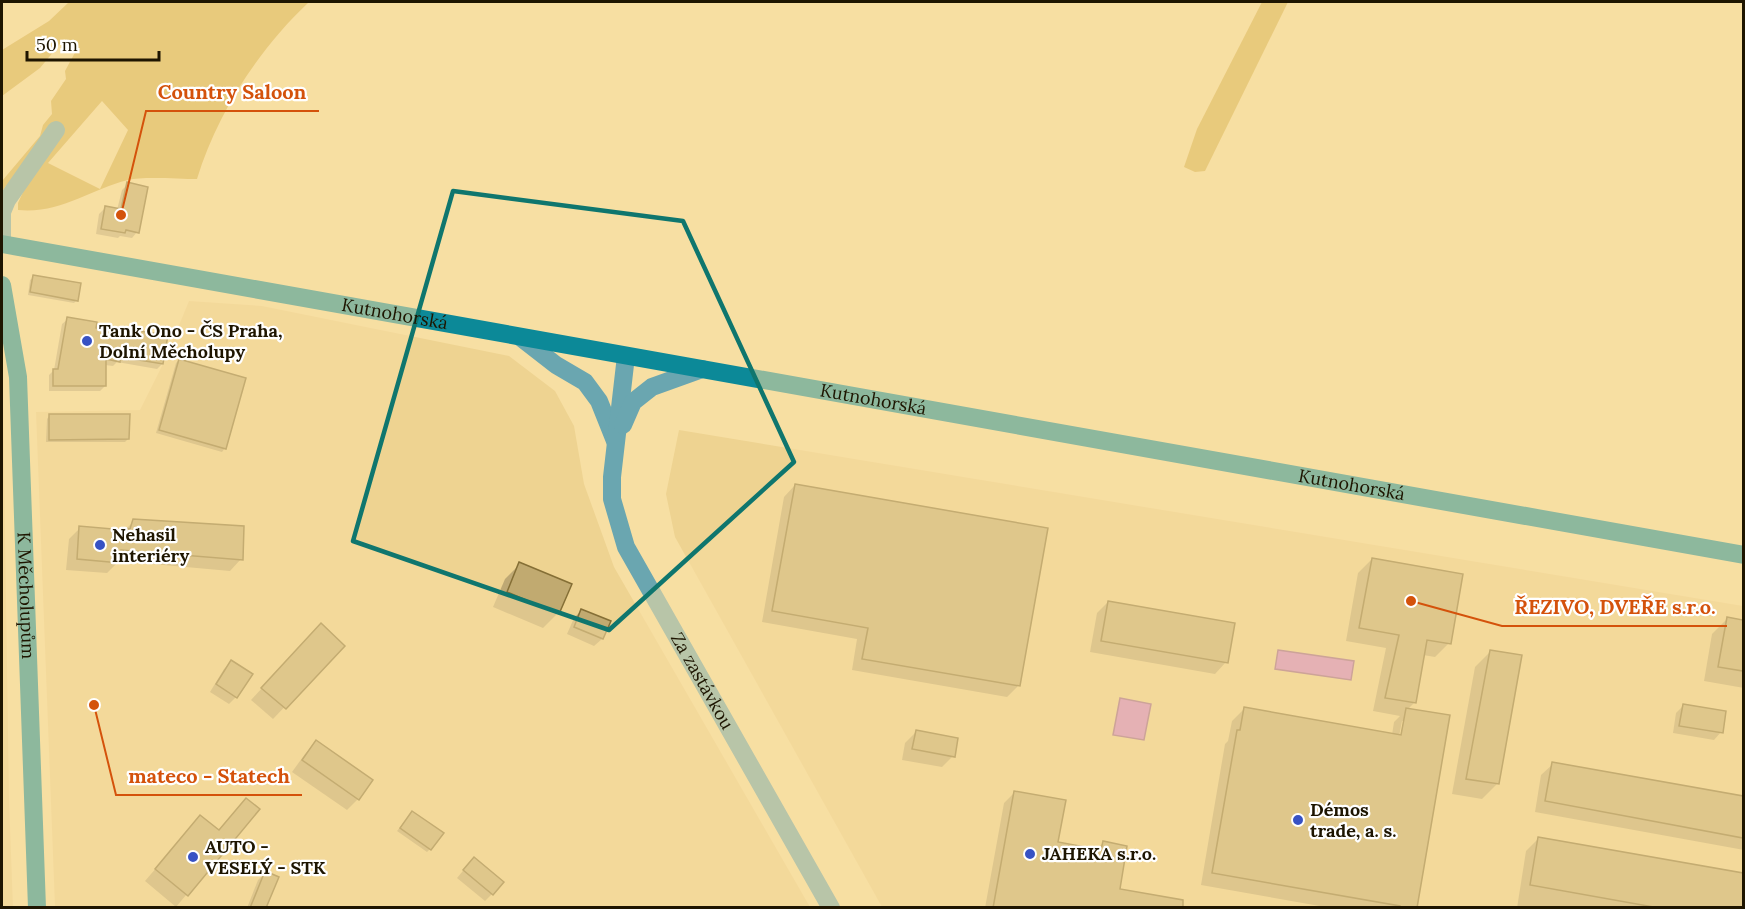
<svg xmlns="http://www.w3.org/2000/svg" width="1745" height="909" font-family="Lora,serif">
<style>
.built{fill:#eed391}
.green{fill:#d6b14f;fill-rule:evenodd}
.water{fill:#ce7bca;stroke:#995c8d;stroke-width:1.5}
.shadow{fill:#0003;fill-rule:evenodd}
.building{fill:#c1aa70;stroke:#856f36;stroke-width:1.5}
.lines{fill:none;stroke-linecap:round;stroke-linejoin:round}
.street{stroke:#6aa6b0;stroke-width:18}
.secondary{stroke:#0c8998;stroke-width:18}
.marked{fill:none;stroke:#0f766e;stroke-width:4.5;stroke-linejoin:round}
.poi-dot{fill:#3752c4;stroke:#fff;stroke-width:2}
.labels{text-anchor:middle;stroke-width:4.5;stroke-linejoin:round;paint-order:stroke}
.street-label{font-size:18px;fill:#1e1500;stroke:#fff}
.poi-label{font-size:18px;font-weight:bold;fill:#1e1500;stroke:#fff;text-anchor:start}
.leader{fill:none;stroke:#d4520b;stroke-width:2}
.callout-dot{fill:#d4520b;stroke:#fff;stroke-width:2}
.callout-label{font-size:20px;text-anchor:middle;font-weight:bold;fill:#d4520b;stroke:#fff;stroke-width:4.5;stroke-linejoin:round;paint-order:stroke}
</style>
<rect width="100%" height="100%" fill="#f7dfa3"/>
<g class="built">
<path d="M 189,301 L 262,306 L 509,356 L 555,391 L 574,426 L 584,484 L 614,567 L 810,907 L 55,907 L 36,412 L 140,410 L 163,364 Z"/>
<path d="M 2,394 L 3,394 L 9,799 L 13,908 L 2,907 Z"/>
<path d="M 679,430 L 1743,606 L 1743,907 L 882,907 L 675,537 L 666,494 Z"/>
</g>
<g class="green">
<path d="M 69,2 L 309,2 C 259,49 217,113 197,179 C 179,179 143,176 128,180 C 88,190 61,214 18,210 L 18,203 L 23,192 L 6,186 L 2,191 L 2,181 L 40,136 L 43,125 L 52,114 L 51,101 L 66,79 L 65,71 L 78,47 L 64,39 L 40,68 L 2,96 L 2,50 L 49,21 ZM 102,101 L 128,130 L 100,189 L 48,163 Z"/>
<path d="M 1262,2 L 1288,2 L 1205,171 L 1195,172 L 1184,167 L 1197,129 Z"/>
</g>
<g class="water">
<path d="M 1278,650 L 1354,661 L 1351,680 L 1275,669 Z"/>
<path d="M 1120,698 L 1151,704 L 1144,740 L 1113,735 Z"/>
</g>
<g class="shadow">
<path d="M 128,184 L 137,232 L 132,238 L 120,236 L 118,238 L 96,234 L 99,214 L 105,208 L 117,210 L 122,190 Z"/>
<path d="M 34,277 L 77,300 L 74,303 L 28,295 L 30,280 Z"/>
<path d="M 68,319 L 94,329 L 122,334 L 126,330 L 162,364 L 157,369 L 117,362 L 113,366 L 105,365 L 105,386 L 100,391 L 49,391 L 49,375 L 54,370 L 62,324 Z"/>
<path d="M 179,360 L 225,448 L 222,452 L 156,433 L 176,363 Z"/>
<path d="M 50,415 L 128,439 L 125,442 L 46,442 L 47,419 Z"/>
<path d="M 795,485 L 1018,686 L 1007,697 L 852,670 L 857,639 L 762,622 L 784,497 Z"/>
<path d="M 134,521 L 241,559 L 230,571 L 119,561 L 107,573 L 66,570 L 69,539 L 80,528 L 123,532 Z"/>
<path d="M 1372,559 L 1449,643 L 1435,657 L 1423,655 L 1415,702 L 1407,710 L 1416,908 L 1331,908 L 1201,885 L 1225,744 L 1228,741 L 1232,721 L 1244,709 L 1392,735 L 1394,722 L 1400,716 L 1373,711 L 1386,648 L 1346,641 L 1358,573 ZM 1402,721 L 1405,721 L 1401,742 L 1398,742 Z"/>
<path d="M 520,564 L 558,613 L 543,628 L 493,607 L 505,579 Z"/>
<path d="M 1108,602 L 1226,662 L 1215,674 L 1090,652 L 1097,613 Z"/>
<path d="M 581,611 L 609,622 L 602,639 L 594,646 L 567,634 L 574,618 Z"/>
<path d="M 1727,619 L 1744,621 L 1744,688 L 1704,681 L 1712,634 Z"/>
<path d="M 310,636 L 343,646 L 273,719 L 251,700 Z"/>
<path d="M 1490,652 L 1520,657 L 1497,784 L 1482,799 L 1452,794 L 1475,667 Z"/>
<path d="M 232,662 L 236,697 L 229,704 L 210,692 L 224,669 Z"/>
<path d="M 1684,705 L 1721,732 L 1714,740 L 1673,733 L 1676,713 Z"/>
<path d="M 916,732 L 953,756 L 942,767 L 902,760 L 905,743 Z"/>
<path d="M 316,742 L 358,799 L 347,810 L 292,772 L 305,754 Z"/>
<path d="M 1553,764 L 1744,797 L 1744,850 L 1535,812 L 1541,775 Z"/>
<path d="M 1015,792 L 1057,843 L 1096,850 L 1103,843 L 1118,890 L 1155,908 L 985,908 L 1004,803 Z"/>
<path d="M 258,809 L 176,907 L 145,881 L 200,817 L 218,831 Z"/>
<path d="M 409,816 L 430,849 L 427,852 L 397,831 Z"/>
<path d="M 1539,838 L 1744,875 L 1744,908 L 1517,908 L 1526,851 Z"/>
<path d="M 467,866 L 492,894 L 485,901 L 457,878 Z"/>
<path d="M 265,873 L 264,908 L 247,908 L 258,880 Z"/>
</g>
<g class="building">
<path d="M 127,182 L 148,187 L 139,233 L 126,230 L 125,233 L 101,229 L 105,206 L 121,209 Z"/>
<path d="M 33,275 L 81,283 L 78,301 L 30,292 Z"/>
<path d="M 67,317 L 97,322 L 96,328 L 124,333 L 125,329 L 168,335 L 163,364 L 120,357 L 120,362 L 106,359 L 106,386 L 53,386 L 53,369 L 58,369 Z"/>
<path d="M 179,359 L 246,378 L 226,449 L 159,430 Z"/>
<path d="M 49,414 L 130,414 L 129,439 L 49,440 Z"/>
<path d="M 795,484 L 1048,528 L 1020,686 L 862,659 L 868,628 L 772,611 Z"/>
<path d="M 133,519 L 244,526 L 243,560 L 121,550 L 120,563 L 77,559 L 79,526 L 124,530 L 124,528 L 130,529 Z"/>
<path d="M 1372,558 L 1463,574 L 1451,644 L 1427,640 L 1416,703 L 1385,698 L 1399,635 L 1359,628 Z"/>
<path d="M 519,562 L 572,584 L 559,614 L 507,592 Z"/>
<path d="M 1108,601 L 1235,623 L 1228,663 L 1101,641 Z"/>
<path d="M 581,609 L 611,621 L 603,639 L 574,627 Z"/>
<path d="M 1727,617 L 1743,620 L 1743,671 L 1718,667 Z"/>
<path d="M 321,623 L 345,646 L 286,709 L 261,688 Z"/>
<path d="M 1490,650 L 1522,655 L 1499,784 L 1466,779 Z"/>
<path d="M 231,660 L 253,674 L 237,698 L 216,684 Z"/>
<path d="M 1683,704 L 1726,711 L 1723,733 L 1679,726 Z"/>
<path d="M 1244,707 L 1401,735 L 1406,708 L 1450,715 L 1417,908 L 1400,908 L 1400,906 L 1212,873 L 1237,730 L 1240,730 Z"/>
<path d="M 916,730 L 958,738 L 955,757 L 912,749 Z"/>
<path d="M 316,740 L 373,780 L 359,800 L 302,760 Z"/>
<path d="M 1552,762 L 1743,796 L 1743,838 L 1545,801 Z"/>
<path d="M 1014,791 L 1066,800 L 1058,842 L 1101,850 L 1103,841 L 1127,846 L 1120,889 L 1183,900 L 1183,908 L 993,908 Z"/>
<path d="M 246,798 L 260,809 L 188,896 L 155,869 L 200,815 L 219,830 Z"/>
<path d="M 412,811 L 444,833 L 431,850 L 400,828 Z"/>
<path d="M 1538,837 L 1743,873 L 1743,908 L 1659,908 L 1530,885 Z"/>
<path d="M 474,857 L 504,882 L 493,895 L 463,870 Z"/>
<path d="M 265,871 L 279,877 L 266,908 L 250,908 Z"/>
</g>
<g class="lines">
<g class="street">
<path d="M 2,244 L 2,212 L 7,200 L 56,130"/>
<path d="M 520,337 L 556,365 L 585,382 L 599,401 L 615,441"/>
<path id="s1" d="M 626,356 L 612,477 L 612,499 L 626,547 L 831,908"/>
<path d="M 623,425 L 633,402 L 652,387 L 702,369"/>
</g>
<g class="secondary">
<path id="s2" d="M 2,244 L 1744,555"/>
<path id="s3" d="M 2,285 L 18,377 L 37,908"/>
</g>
</g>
<path d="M0 0H1745V909H0ZM 453,191 L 683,221 L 794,462 L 609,630 L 353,541 Z" fill="#f7dfa3" fill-opacity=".55" fill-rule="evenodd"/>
<path class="marked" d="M 453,191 L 683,221 L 794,462 L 609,630 L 353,541 Z"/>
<g class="poi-dot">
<circle cx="87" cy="341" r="6"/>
<circle cx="100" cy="545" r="6"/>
<circle cx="1298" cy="820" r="6"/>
<circle cx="1030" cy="854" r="6"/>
<circle cx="193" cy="857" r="6"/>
</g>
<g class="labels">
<g class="street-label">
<text dy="6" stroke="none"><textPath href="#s2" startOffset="399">Kutnohorská</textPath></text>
<text dy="6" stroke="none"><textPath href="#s2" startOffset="885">Kutnohorská</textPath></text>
<text dy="6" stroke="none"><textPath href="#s2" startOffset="1371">Kutnohorská</textPath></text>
<text dy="6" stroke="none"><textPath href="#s3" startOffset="312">K Měcholupům</textPath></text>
<text dy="6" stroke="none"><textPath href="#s1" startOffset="348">Za zastávkou</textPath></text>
</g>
<g class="poi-label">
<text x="99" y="337">Tank Ono - ČS Praha,<tspan x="99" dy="21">Dolní Měcholupy</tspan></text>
<text x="112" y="541">Nehasil<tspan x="112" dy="21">interiéry</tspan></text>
<text x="1310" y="816">Démos<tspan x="1310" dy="21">trade, a. s.</tspan></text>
<text x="205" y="853">AUTO -<tspan x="205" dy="21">VESELÝ - STK</tspan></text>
<text x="1042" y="860">JAHEKA s.r.o.</text>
</g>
</g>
<path class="leader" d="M121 215L146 111H319M1411 601L1502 626H1727M94 705L116 795H302"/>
<g class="callout-dot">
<circle cx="121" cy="215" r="6"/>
<circle cx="1411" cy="601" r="6"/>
<circle cx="94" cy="705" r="6"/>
</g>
<g class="callout-label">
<text x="232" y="99">Country Saloon</text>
<text x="1615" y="614">ŘEZIVO, DVEŘE s.r.o.</text>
<text x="209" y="783">mateco - Statech</text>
</g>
<rect width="1745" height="909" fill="none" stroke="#1e1500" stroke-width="6"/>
<path d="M27 51v9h132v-9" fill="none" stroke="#1e1500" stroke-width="3"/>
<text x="36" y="51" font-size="18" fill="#1e1500" stroke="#ffffff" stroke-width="4.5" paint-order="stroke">50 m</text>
</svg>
